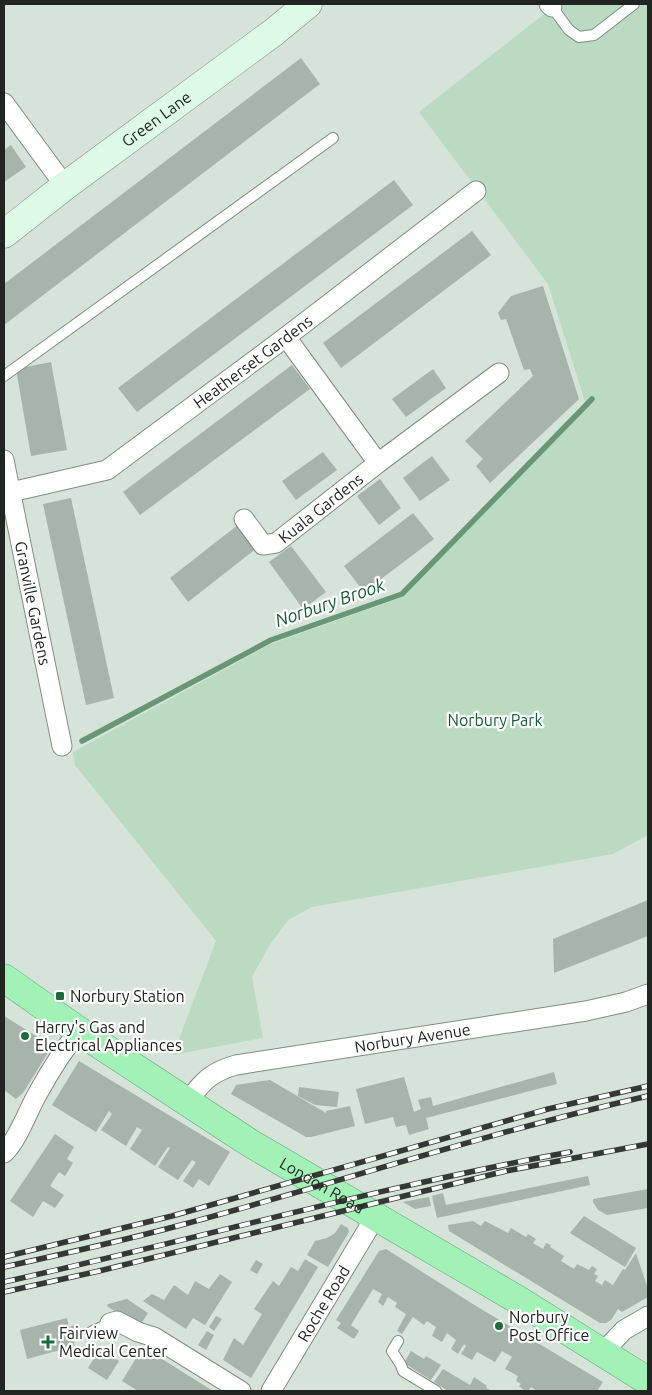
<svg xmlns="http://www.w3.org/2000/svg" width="652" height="1395" font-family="Ubuntu,sans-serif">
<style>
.green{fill:#badbc2}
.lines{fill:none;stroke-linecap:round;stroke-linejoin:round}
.stream{stroke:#699775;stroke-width:5.5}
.building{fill:#a7b4a9}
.service-casing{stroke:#808d83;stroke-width:12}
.minor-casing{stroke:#808d83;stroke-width:21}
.secondary-casing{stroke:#808d83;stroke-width:29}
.trunk-casing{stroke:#66a878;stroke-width:29}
.service{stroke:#fff;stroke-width:10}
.minor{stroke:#fff;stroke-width:19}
.secondary{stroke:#dcfae5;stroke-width:28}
.trunk{stroke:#a2f2b8;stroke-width:28}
.rail-casing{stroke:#343935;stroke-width:5.5}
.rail{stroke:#fff;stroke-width:4;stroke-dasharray:11;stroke-linecap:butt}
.poi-dot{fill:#1d6b3b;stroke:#fff;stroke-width:2}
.labels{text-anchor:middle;stroke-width:4.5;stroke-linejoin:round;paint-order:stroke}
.street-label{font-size:16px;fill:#202521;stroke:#fff}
.park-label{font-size:16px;fill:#145d31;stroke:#fff}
.poi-label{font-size:16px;fill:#202521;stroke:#fff;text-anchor:start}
.water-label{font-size:18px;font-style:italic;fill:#135c30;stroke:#fff}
</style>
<rect width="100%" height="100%" fill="#d6e3d8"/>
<path class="green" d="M 557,4 L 648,4 L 648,835 L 613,854 L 312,907 L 288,920 L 269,946 L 252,977 L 263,1038 L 173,1055 L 216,941 L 75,765 L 73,752 L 271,644 L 403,597 L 587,408 L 548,284 L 419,112 Z"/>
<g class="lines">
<path class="stream" d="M 82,741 L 271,640 L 402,594 L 592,399"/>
</g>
<g class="building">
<path d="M 301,58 L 320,84 L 4,325 L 4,284 Z"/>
<path d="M 11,145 L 26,167 L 4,182 L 4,150 Z"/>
<path d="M 394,180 L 413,205 L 137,412 L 118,388 Z"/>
<path d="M 472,231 L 491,255 L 341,368 L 323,343 Z"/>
<path d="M 543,286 L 579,399 L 490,483 L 476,466 L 483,459 L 465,441 L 533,376 L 530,369 L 524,370 L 506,319 L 501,320 L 498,313 L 511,296 Z"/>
<path d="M 51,362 L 67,450 L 31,456 L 16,369 Z"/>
<path d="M 292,365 L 310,389 L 140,515 L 123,492 Z"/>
<path d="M 433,369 L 446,388 L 406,417 L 392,399 Z"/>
<path d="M 323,452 L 337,470 L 296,500 L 282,481 Z"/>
<path d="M 432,456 L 450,480 L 420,501 L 403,478 Z"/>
<path d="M 380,479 L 401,508 L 379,525 L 357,496 Z"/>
<path d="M 71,498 L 114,698 L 86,705 L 43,504 Z"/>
<path d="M 413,513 L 434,539 L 364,592 L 344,566 Z"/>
<path d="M 239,524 L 257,548 L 188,602 L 170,578 Z"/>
<path d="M 291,546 L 326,592 L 303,609 L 269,562 Z"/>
<path d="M 648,900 L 648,936 L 554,973 L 553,939 Z"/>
<path d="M 4,1016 L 52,1046 L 23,1093 L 16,1099 L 4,1090 Z"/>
<path d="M 79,1061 L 230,1152 L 209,1186 L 199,1179 L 193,1188 L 183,1181 L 196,1162 L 192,1160 L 178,1180 L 158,1167 L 170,1148 L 168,1147 L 155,1166 L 130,1149 L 142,1130 L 137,1127 L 126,1146 L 101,1130 L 112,1114 L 109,1111 L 96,1132 L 52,1105 Z"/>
<path d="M 554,1072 L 557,1084 L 426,1118 L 429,1129 L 409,1135 L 406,1125 L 396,1127 L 393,1117 L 365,1124 L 356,1089 L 404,1077 L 414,1112 L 421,1109 L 418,1100 L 431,1097 L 433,1106 Z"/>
<path d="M 270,1080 L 326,1113 L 326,1111 L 350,1106 L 355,1126 L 311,1137 L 306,1137 L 231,1094 L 236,1085 Z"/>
<path d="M 299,1087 L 339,1092 L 337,1107 L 315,1105 L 298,1096 Z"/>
<path d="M 55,1134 L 74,1147 L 67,1159 L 73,1163 L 65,1176 L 59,1172 L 50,1186 L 64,1195 L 55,1208 L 43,1201 L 33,1217 L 10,1201 Z"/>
<path d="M 588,1176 L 590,1185 L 437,1218 L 432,1196 L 443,1193 L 446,1205 Z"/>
<path d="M 648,1189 L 648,1208 L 607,1215 L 598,1210 L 593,1202 L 593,1199 Z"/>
<path d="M 429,1197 L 431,1206 L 415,1209 L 403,1202 Z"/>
<path d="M 584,1216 L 636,1248 L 625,1267 L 570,1233 Z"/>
<path d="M 473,1221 L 481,1226 L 485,1221 L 508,1233 L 511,1228 L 526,1237 L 528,1234 L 536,1239 L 533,1243 L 543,1249 L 546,1243 L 551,1245 L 550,1247 L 564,1256 L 561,1261 L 574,1269 L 577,1264 L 589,1270 L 592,1266 L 597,1269 L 594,1274 L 598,1276 L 595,1281 L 602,1285 L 605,1280 L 613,1285 L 623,1269 L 625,1270 L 636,1253 L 648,1289 L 648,1297 L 622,1312 L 618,1309 L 611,1320 L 606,1323 L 600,1323 L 449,1231 L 448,1225 Z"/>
<path d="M 341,1224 L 348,1228 L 349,1232 L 328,1267 L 307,1255 L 315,1241 L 327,1238 L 335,1233 Z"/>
<path d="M 386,1249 L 476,1306 L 603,1382 L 597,1391 L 537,1391 L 531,1387 L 528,1391 L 525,1391 L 519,1386 L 521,1384 L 516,1381 L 518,1376 L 505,1369 L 512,1357 L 502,1351 L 495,1362 L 477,1352 L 472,1360 L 461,1354 L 466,1346 L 464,1344 L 458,1354 L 451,1349 L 456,1340 L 447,1333 L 442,1342 L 432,1336 L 436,1327 L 427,1321 L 424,1325 L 413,1317 L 402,1334 L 397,1331 L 406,1314 L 395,1307 L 397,1303 L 388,1297 L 383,1306 L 378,1302 L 382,1294 L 373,1289 L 351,1325 L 359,1331 L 354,1339 L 337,1328 L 341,1323 L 336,1320 L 379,1251 Z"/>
<path d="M 305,1259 L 318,1267 L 251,1378 L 223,1360 L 234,1338 L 243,1345 L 262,1314 L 254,1309 L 273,1281 L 279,1286 L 291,1267 L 298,1271 Z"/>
<path d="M 256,1260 L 263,1264 L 257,1274 L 250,1270 Z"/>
<path d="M 220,1274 L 232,1282 L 205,1325 L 193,1318 L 186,1329 L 143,1301 L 152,1294 L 164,1300 L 174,1285 L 188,1295 L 195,1281 L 209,1289 Z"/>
<path d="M 127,1299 L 148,1313 L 139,1327 L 107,1306 L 108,1304 Z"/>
<path d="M 216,1316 L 222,1319 L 214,1331 L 209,1327 Z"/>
<path d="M 67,1318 L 69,1327 L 75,1325 L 78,1336 L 72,1338 L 75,1346 L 27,1359 L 20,1330 Z"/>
<path d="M 207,1331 L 214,1335 L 206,1350 L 198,1345 Z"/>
<path d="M 143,1347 L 213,1391 L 138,1391 L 122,1381 Z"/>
<path d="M 100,1349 L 119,1361 L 107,1380 L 88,1368 Z"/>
<path d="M 411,1351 L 424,1359 L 426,1356 L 441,1365 L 431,1380 L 404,1363 Z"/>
<path d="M 443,1369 L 470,1385 L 474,1377 L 487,1386 L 486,1388 L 492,1391 L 448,1391 L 434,1382 Z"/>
</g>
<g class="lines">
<defs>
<g id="service">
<path d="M 552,7 L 569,30 L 579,37 L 594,35 L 634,4"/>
<path d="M 4,376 L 333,138"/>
<path d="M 91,1332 L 110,1323"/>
<path d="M 398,1341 L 392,1351 L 401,1365 L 403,1371 L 436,1391"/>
</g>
<g id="minor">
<path d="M 549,4 L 552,7"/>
<path d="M 4,103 L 65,186"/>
<path d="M 286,337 L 378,463 L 499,373"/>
<path id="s1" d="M 4,460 L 62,746"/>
<path id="s2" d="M 11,492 L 107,470 L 286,337 L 476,191"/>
<path id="s3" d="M 244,519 L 263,545 L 276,543 L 378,463"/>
<path id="s4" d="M 188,1101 C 203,1081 211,1072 236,1065 L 586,1011 L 626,1002 L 648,994"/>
<path d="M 4,1153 C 18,1140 28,1110 38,1093 C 50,1071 63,1050 79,1031"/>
<path d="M 110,1323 L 117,1321 L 138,1332 L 154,1337 L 241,1391"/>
<path d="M 603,1352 L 624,1330 L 648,1316"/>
<path id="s5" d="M 271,1391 L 368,1229 L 372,1213"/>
</g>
<g id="secondary">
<path id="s6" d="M 4,234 L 65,186 L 274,32 L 308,4"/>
</g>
<g id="trunk">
<path id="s7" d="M 4,978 L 79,1031 L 250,1143 L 520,1301 L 648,1381"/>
</g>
</defs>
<use href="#service" class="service-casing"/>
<use href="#minor" class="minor-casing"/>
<use href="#secondary" class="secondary-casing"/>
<use href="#trunk" class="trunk-casing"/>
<use href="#service" class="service"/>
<use href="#minor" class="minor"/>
<use href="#secondary" class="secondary"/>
<use href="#trunk" class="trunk"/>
<defs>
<g id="rail">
<path d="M 4,1257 L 172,1216 L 548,1109 L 648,1086"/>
<path d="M 4,1267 C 63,1254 122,1241 181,1225 C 337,1183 490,1132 648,1096"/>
<path d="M 4,1282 C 193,1240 379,1187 570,1152"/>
<path d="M 4,1292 L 99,1271 L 506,1171 L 648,1144"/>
</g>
</defs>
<use href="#rail" class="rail-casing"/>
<use href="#rail" class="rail"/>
</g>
<g class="poi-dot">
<rect x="55" y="991" width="10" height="10" rx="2.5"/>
<circle cx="25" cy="1036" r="5"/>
<circle cx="499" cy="1326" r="5"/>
<path d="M45.5 1334.5h5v5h5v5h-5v5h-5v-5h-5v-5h5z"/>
</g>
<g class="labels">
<g class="street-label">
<text dy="6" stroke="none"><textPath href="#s6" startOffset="191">Green Lane</textPath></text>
<text dy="6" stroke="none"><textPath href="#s2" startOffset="280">Heatherset Gardens</textPath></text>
<text dy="6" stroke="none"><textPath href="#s3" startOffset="102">Kuala Gardens</textPath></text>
<text dy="6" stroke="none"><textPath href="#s1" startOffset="146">Granville Gardens</textPath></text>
<text dy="6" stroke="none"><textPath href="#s4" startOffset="240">Norbury Avenue</textPath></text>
<text dy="6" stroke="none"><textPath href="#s7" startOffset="380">London Road</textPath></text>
<text dy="6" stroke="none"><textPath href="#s5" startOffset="102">Roche Road</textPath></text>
</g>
<g class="park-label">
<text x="495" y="726">Norbury Park</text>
</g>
<g class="poi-label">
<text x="70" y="1002">Norbury Station</text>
<text x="35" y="1033">Harry's Gas and<tspan x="35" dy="18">Electrical Appliances</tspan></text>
<text x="509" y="1323">Norbury<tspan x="509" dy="18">Post Office</tspan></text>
<text x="59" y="1339">Fairview<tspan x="59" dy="18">Medical Center</tspan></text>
</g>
<g class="water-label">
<text transform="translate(330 603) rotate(-19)" y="6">Norbury Brook</text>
</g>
</g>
<rect width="652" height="1395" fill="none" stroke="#202521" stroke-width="10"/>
</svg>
